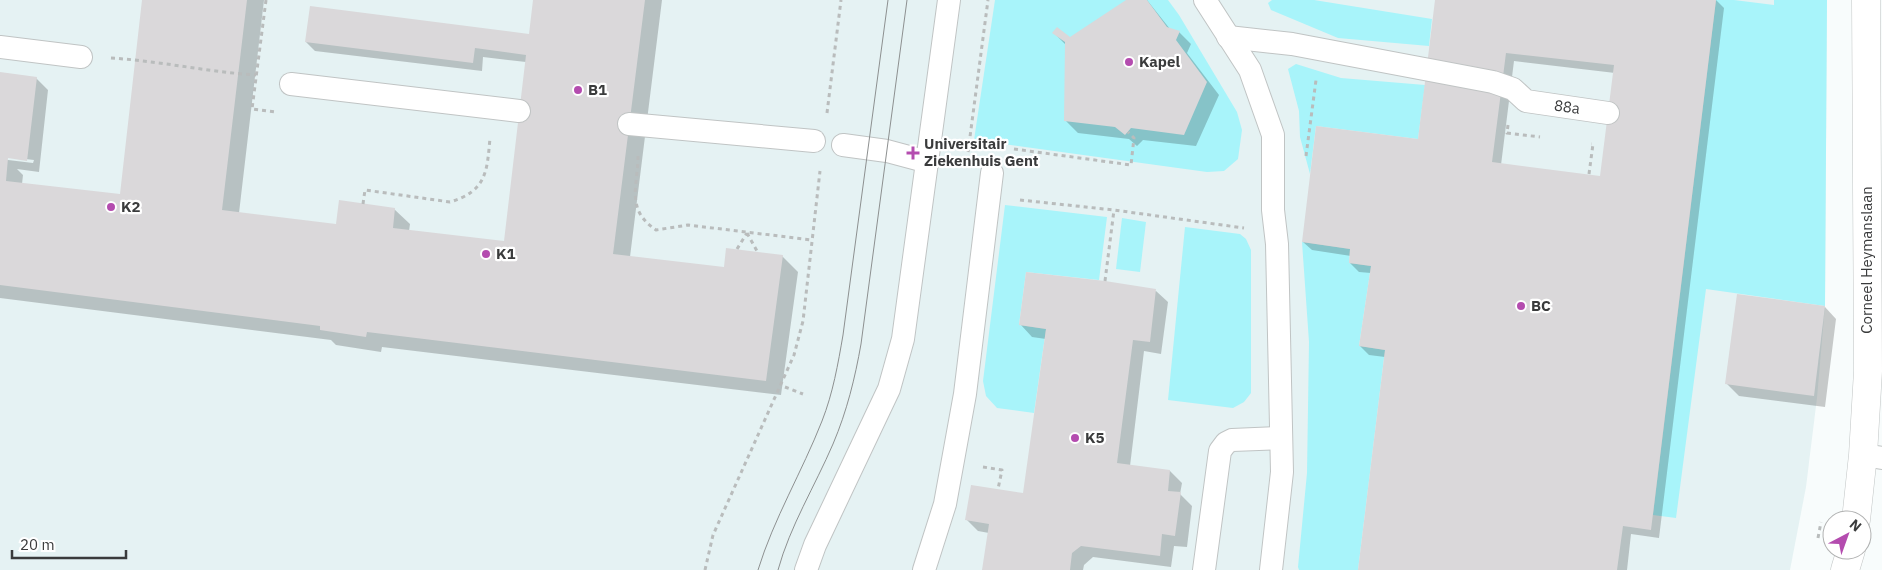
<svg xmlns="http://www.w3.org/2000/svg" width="1882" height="570" font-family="'IBM Plex Sans',sans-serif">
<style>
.built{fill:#e5f2f3}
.green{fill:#a8f4fa}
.shadow{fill:#0003;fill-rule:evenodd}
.building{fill:#dad8da;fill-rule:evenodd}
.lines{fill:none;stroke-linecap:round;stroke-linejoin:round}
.lane-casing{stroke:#c0c4c4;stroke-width:24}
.secondary-casing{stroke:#c0c4c4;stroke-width:29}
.path{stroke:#b9bcbc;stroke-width:3;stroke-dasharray:4 4;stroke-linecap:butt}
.lane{stroke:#fff;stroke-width:22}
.secondary{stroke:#fff;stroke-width:28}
.tram{stroke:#8d9090;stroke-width:1}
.poi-dot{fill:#b44caf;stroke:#fff;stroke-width:2}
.labels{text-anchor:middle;stroke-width:4.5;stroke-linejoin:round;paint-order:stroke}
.poi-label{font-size:15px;font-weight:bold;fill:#3a3b3c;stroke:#fff;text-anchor:start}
.street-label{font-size:15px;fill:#3a3b3c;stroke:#fff}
</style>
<rect width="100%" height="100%" fill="#f8fcfc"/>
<path class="built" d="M 0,0 L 1827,0 L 1825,306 L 1817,398 L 1806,487 L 1790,570 L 0,570 Z"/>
<g class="green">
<path d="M 995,0 L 1168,0 L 1179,15 L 1237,112 L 1242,130 L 1238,159 L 1224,171 L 1207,172 L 974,140 Z"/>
<path d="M 1272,0 L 1314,0 L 1432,19 L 1429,46 L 1338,38 L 1271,10 L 1268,3 Z"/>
<path d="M 1716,0 L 1734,0 L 1774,5 L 1774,0 L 1827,0 L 1825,306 L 1706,289 L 1676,518 L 1653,515 Z"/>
<path d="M 1296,64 L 1341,78 L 1425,85 L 1418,139 L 1316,126 L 1310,174 L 1300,137 L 1299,111 L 1288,69 Z"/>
<path d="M 1005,205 L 1107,217 L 1099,280 L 1026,272 L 1019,325 L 1046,329 L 1034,413 L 997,408 L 986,396 L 983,381 Z"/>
<path d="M 1122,218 L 1146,222 L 1140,272 L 1116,269 Z"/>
<path d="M 1185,227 L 1240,234 L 1246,239 L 1251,250 L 1251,393 L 1244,402 L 1233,408 L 1168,400 Z"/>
<path d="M 1302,242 L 1350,249 L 1349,263 L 1371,266 L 1359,346 L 1385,350 L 1358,570 L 1299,570 L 1298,567 L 1307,473 L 1309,342 Z"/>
</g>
<g class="shadow">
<path d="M 143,0 L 264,0 L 239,213 L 337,226 L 394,209 L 410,224 L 409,231 L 505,242 L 526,62 L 483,57 L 482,71 L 315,51 L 306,42 L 530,35 L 534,0 L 662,0 L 630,257 L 725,269 L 782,256 L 798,272 L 781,395 L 382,347 L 381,352 L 336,345 L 331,340 L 0,298 L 0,301 L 0,159 L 33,163 L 34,160 L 0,156 L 0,74 L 36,78 L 48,90 L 39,172 L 17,169 L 23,175 L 22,184 L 121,195 Z"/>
<path d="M 1129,0 L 1147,0 L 1170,29 L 1179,32 L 1191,44 L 1187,53 L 1219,95 L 1196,146 L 1143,140 L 1137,146 L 1129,139 L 1078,133 L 1066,121 L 1066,45 L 1054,33 L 1070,38 Z"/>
<path d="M 1436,0 L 1716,0 L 1724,8 L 1659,538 L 1631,534 L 1627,570 L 1359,570 L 1385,357 L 1369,355 L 1360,346 L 1371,273 L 1359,272 L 1350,263 L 1351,256 L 1312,250 L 1303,242 L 1419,141 ZM 1514,61 L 1615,73 L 1601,177 L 1501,165 Z"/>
<path d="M 1156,291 L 1168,302 L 1161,354 L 1144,351 L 1130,466 L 1170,471 L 1182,483 L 1180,494 L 1192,506 L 1187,547 L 1174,546 L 1171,567 L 1093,557 L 1084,565 L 1083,570 L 983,570 L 989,533 L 978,531 L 966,519 L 1024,494 L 1046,339 L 1032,337 L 1021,325 Z"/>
<path d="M 1825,307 L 1836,319 L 1825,407 L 1739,396 L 1727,384 Z"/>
</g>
<g class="building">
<path d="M 142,0 L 247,0 L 222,210 L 336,224 L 339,200 L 395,208 L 393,228 L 504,241 L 526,55 L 475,48 L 473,63 L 305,42 L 310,6 L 529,34 L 533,0 L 645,0 L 613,254 L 724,267 L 726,248 L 783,255 L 766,381 L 367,332 L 366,337 L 320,330 L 320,326 L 0,285 L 0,72 L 37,77 L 27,161 L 8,158 L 6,181 L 120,194 Z"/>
<path d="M 1126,0 L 1147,0 L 1167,27 L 1180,31 L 1176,40 L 1207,82 L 1184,135 L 1131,128 L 1125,135 L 1115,127 L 1064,121 L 1065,42 L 1052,33 L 1057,27 L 1070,37 Z"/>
<path d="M 1435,0 L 1716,0 L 1651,530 L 1623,526 L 1617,570 L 1358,570 L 1385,350 L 1359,346 L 1371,266 L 1349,263 L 1350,249 L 1302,242 L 1316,126 L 1418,139 ZM 1506,53 L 1614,65 L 1600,176 L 1492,162 Z"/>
<path d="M 1026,272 L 1105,281 L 1156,289 L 1150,342 L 1133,340 L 1117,463 L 1170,470 L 1168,491 L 1181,492 L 1175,536 L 1162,534 L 1160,556 L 1081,546 L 1072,553 L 1070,570 L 982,570 L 989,524 L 965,520 L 971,485 L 1023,493 L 1046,329 L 1019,325 Z"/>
<path d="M 1737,294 L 1825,306 L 1814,396 L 1725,384 Z"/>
</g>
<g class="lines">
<defs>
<g id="lane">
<path d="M 1205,0 L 1250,70 L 1273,135 L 1273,210 L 1277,244 L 1282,472 L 1271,570"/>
<path d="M 1228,37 L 1292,44 L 1493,82 L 1513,89 L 1526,101 L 1608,113"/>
<path d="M 0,47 L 81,57"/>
<path d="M 291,84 L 519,111"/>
<path d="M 629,124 L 814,141"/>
<path d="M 843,145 L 887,151 L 928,162"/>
<path d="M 1863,455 L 1882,458"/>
<path d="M 806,570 L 815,545 L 889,389 L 903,339 L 949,0"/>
<path d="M 924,570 L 945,504 L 965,394 L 992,173"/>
<path d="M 1204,570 L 1220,451 L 1226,443 L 1232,440 L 1281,438"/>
</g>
<g id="secondary">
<path d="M 1856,520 L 1863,455 L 1868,371 L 1866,0"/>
<path d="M 1845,570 L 1851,550"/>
</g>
</defs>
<use href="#lane" class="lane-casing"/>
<use href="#secondary" class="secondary-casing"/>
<g class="path">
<path d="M 266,0 L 252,109 L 276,112"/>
<path d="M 111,58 C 160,61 208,72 256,75"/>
<path d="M 827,113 L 841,0"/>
<path d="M 1508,125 L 1507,133 L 1540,137"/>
<path d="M 1014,149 L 1131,165 L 1134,138 L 1128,132"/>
<path d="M 968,152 L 988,0"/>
<path d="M 638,156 C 638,186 625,209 656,230 L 688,225 L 812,240"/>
<path d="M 1306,156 L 1316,80"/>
<path d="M 1589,174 L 1593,144 L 1591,144"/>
<path d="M 1020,200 L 1114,210 L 1244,228"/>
<path d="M 363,204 L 365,190 L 450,202 C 487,191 487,171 490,138"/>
<path d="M 747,233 L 757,251"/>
<path d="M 737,249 L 747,233"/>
<path d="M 1105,281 L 1114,210"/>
<path d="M 785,387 L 803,394"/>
<path d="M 983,467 L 1002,470 L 998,489"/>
<path d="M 1818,538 L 1821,522"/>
<path d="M 705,570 L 713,535 L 794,355 L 803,321 L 820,171"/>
</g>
<use href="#lane" class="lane"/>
<use href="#secondary" class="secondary"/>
<g class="tram">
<path d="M 758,570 C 774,518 802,472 822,421 C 833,393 838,364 843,335 L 888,0"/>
<path d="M 778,570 C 790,526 815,486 833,444 C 847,411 855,378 861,344 L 907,0"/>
</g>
</g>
<g class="poi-dot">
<circle cx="1129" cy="62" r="5"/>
<circle cx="578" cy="90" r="5"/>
<path d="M910.5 145.5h5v5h5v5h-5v5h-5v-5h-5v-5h5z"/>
<circle cx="111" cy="207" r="5"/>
<circle cx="486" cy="254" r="5"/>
<circle cx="1521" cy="306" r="5"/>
<circle cx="1075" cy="438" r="5"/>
</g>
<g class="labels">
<g class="poi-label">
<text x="1139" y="67">Kapel</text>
<text x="588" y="95">B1</text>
<text x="924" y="149">Universitair<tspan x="924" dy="17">Ziekenhuis Gent</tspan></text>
<text x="121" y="212">K2</text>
<text x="496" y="259">K1</text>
<text x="1531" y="311">BC</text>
<text x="1085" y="443">K5</text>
</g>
<g class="street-label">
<text transform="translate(1567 107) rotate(8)" y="5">88a</text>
<text transform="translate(1867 260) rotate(-90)" y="5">Corneel Heymanslaan</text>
</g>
</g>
<g transform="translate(1847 535) rotate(41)"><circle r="24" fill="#ffffff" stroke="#b0b1b1"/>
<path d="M0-4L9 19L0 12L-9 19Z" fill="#b44caf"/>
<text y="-8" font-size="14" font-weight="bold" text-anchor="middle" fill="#3a3b3c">N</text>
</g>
<path d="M12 550v8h114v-8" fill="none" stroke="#3a3b3c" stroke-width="2.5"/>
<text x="20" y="550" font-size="15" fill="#3a3b3c" stroke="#ffffff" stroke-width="4" paint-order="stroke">20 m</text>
</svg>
